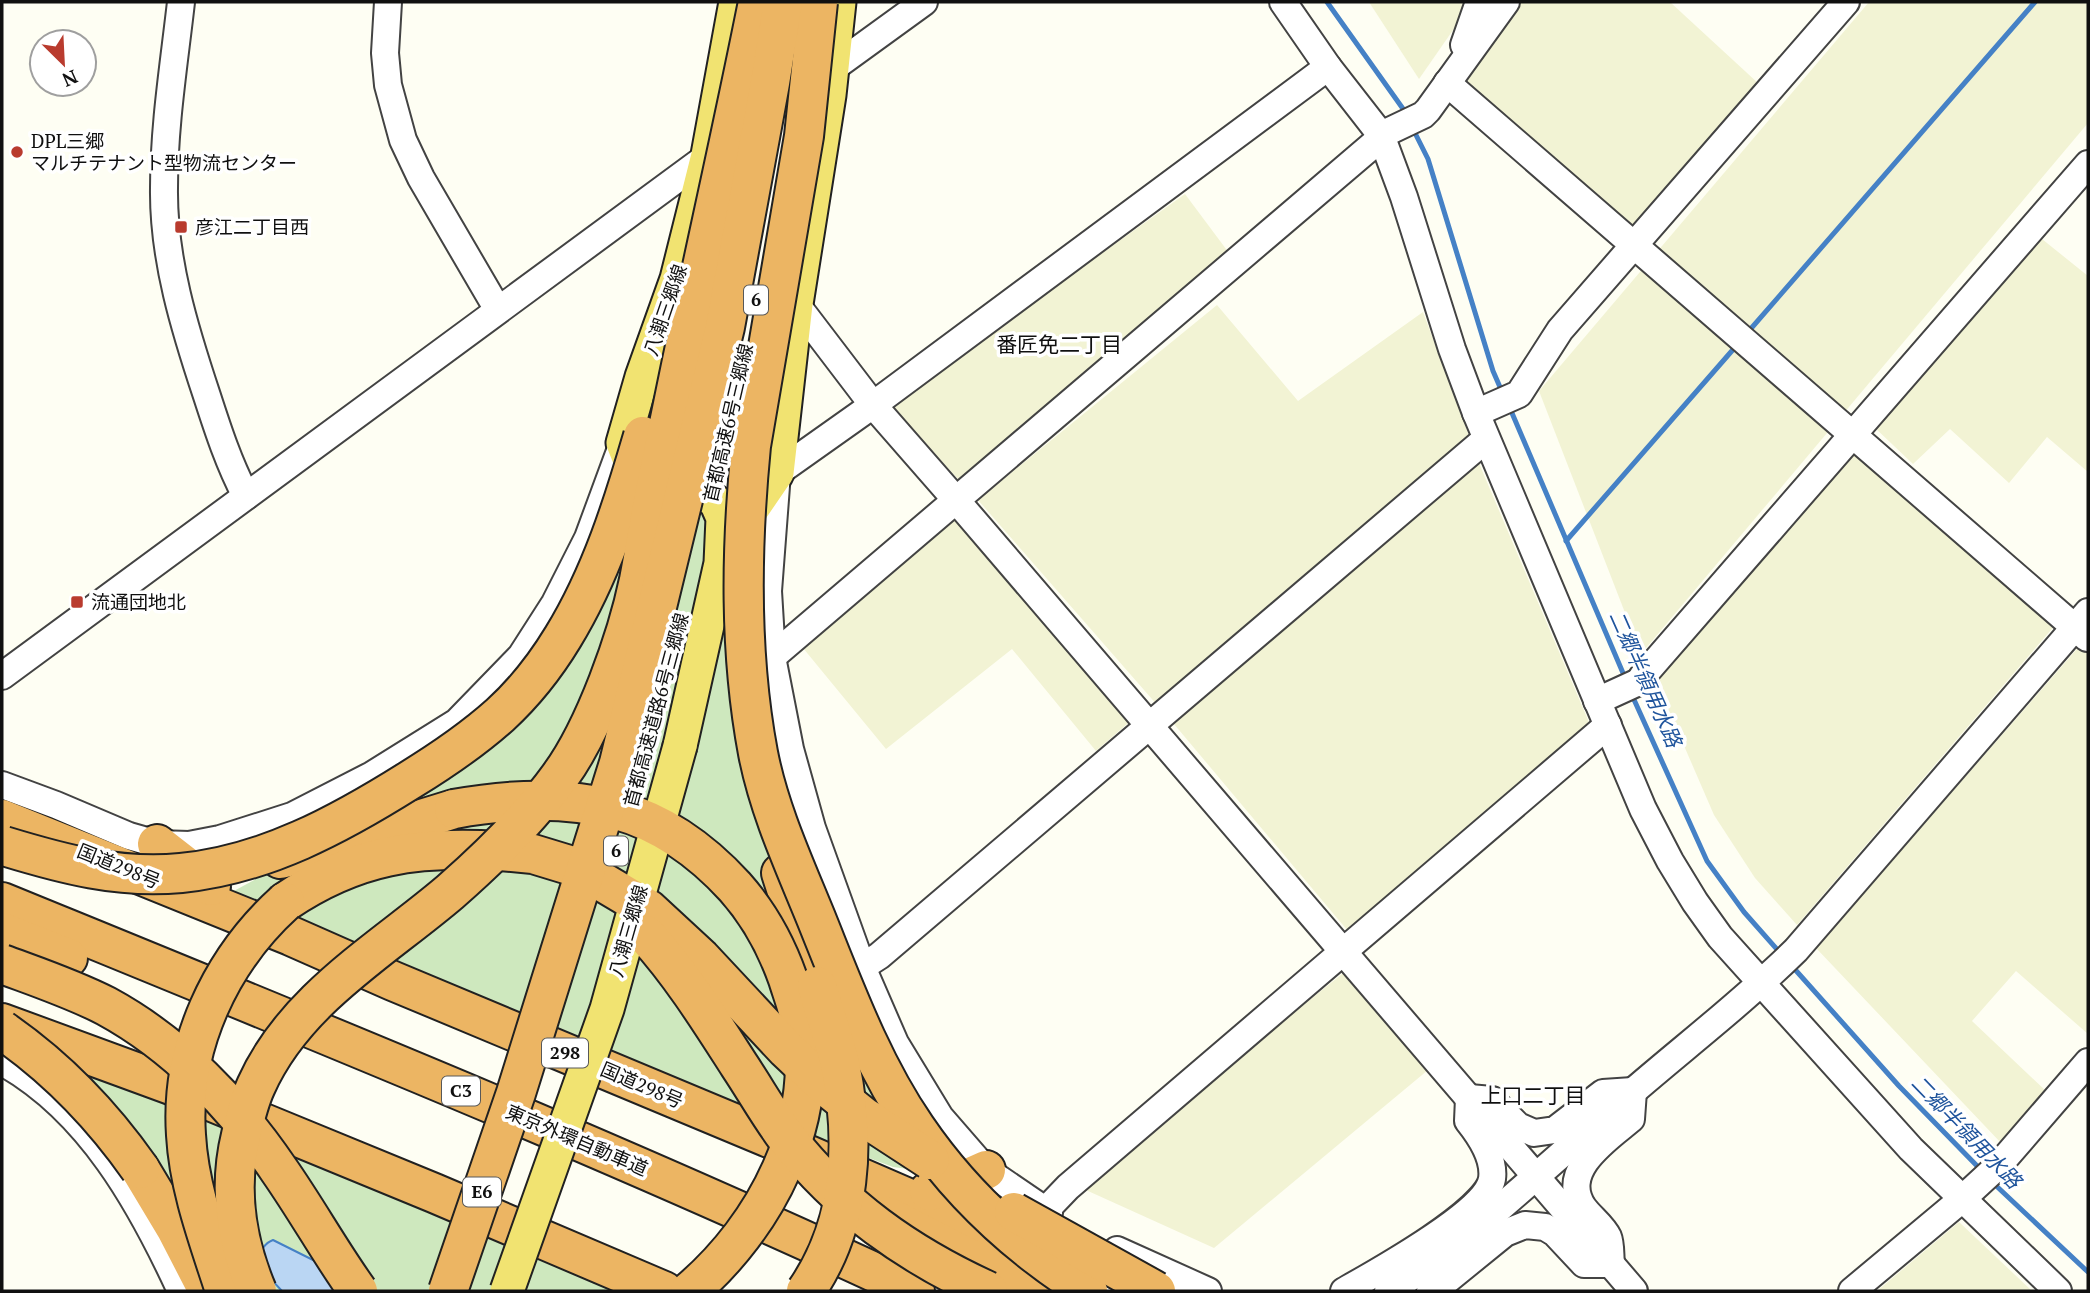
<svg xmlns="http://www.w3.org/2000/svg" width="2090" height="1293" font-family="'PT Serif','Noto Sans JP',serif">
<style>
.farmland{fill:#f2f3d4}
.green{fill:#cee8be}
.water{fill:#bad6f3;stroke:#4581c6;stroke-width:2}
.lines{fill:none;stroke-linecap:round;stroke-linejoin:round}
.stream{stroke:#4581c6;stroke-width:5}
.minor-casing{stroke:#434343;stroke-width:30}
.major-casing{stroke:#212121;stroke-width:37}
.highway-casing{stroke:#212121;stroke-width:42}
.minor{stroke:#fff;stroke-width:26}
.major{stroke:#f1e371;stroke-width:33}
.highway{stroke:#ecb563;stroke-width:38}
.major-bridge-casing{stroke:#212121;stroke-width:37;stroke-linecap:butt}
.highway-bridge-casing{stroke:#212121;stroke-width:42;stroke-linecap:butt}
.major-bridge{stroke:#f1e371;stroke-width:33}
.highway-bridge{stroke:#ecb563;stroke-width:38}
.poi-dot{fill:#b93b2e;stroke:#fff;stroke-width:2.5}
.labels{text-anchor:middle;stroke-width:7;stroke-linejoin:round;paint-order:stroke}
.shield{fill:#fff;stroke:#585858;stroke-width:2}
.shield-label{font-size:18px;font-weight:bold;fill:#101010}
.poi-label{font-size:19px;fill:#101010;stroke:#fff;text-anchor:start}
.street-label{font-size:19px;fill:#101010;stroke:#fff}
.neighbourhood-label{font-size:21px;fill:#101010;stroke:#fff}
.water-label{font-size:21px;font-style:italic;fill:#1f549c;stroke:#fff}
</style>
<rect width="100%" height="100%" fill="#fefef3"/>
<g class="farmland">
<path d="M 1369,2 L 1465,2 L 1460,20 L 1419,79 Z"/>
<path d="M 1520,2 L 1670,2 L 1759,84 L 1640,231 L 1462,84 Z"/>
<path d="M 1869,2 L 2088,2 L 2088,123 L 1641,654 L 1539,391 Z"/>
<path d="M 1185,194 L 1229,253 L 959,480 L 889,405 Z"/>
<path d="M 2042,239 L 2088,276 L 2088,472 L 2047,437 L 2009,483 L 1950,429 L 1913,464 L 1873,426 Z"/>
<path d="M 1217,305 L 1298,401 L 1423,312 L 1481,468 L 1591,727 L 1353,937 L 1179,730 L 978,500 Z"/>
<path d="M 1857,448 L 2057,623 L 1797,925 L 1755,878 L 1714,815 L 1656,681 Z"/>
<path d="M 962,514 L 1134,718 L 1096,751 L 1012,649 L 886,749 L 803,648 Z"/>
<path d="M 2083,642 L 2088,647 L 2088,1034 L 2016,971 L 1972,1021 L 2046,1091 L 2002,1144 L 1816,948 Z"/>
<path d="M 1347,970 L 1434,1065 L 1214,1248 L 1077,1186 Z"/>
<path d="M 1959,1222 L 2032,1291 L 1877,1291 Z"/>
</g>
<g class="green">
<path d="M 637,506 L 762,508 L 761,640 L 939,1173 L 893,1167 L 761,1117 L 232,892 L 375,814 Z"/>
<path d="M 55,1053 L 631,1291 L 349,1291 L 339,1269 L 266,1243 L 262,1248 L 259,1259 L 267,1275 L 282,1291 L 198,1291 Z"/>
</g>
<path class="water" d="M 273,1240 L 313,1260 L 339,1269 L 349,1291 L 282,1291 L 267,1275 L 259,1259 C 262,1250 263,1244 273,1240 Z"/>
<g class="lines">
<g class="stream">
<path d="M 1327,2 L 1406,113"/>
<path d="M 1413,129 L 1428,159 L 1493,371 L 1503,394"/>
<path d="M 1748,332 L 2035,2"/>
<path d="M 1509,406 L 1626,680"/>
<path d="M 1566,541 L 1737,345"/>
<path d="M 1631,693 L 1707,861 L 1744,912 L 1782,955"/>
<path d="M 1791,965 L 1899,1086 L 1982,1171"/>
<path d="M 1991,1181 L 2088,1272"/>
</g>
<defs>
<g id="minor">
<path d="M 181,2 C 174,64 164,125 164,188 C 163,259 185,330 207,396 C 218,430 229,464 246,496"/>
<path d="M 388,2 L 385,53 L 388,85 L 403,140 L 421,178 L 498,310"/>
<path d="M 1283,2 L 1328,67 L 1381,135 L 1404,197 L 1452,349 L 1476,413 L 1643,809 L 1670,861 L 1695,902 L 1720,937 L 1911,1149 L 2058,1291"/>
<path d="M 1464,45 L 1479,2"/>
<path d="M 822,76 L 924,2"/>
<path d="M 1447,83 L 2087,638"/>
<path d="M 1381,135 L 1423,115 L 1428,110 L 1506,2"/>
<path d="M 796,304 L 873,405 L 956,500 L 1634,1291"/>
<path d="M 1476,413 L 1519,394 L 1560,330 L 1846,2"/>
<path d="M 772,657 L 1382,137"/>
<path d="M 2,676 L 716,150"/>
<path d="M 1642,677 L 2088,164"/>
<path d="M 1597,701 L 1643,680"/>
<path d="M 2,785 L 56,805 L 129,836 L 157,844 L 189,845 L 220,839 L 292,816 L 372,775 L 457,722 L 521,656 L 555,603 L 588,538 L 623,443"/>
<path d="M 862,967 L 879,956 L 1486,439"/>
<path d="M 2,1062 C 89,1110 141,1204 181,1291"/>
<path d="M 1045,1211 L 1068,1187 L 1608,725"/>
<path d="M 1049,1213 L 986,1170 L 940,1117 L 895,1043 L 862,967 L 812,828 L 790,749 L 772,657 L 768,591 L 777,473 L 873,405 L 1328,67"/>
<path d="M 1117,1250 L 1208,1291"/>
<path d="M 1344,1291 C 1374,1274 1486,1212 1492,1179 C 1495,1158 1480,1136 1468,1121 L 1469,1098 L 1492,1100 L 1518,1126 L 1534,1133 L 1555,1130 L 1603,1093 L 1633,1091 L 1631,1119 C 1607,1139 1559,1170 1583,1207 C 1590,1217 1603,1226 1608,1237 C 1611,1244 1610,1256 1611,1264 L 1584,1264 L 1555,1233 L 1545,1227 L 1525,1225 L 1505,1233 L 1441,1285 L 1430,1291"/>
<path d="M 1388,1291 C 1424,1271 1455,1245 1487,1219 C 1530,1182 1572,1145 1615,1107 C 1675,1054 1739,1006 1796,950 L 2088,612"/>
<path d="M 1852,1291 L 1961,1200 L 1999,1165 L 2088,1062"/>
</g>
<g id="major">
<path d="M 742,524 L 777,473 L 796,304 L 829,95 L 839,2"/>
<path d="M 680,746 L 721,563 L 723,518 L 716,502 L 701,491 L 642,471 L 629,458 L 623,443 L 642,377 L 677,279 L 708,155 L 736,2"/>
</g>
<g id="highway">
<path d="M 2,819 L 291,936 L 393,981 L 767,1137 L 1023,1248"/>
<path d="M 157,844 L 211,886"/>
<path d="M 280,859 L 328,848 L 454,809"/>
<path d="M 781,873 L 817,986"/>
<path d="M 2,902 C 308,1027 615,1151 915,1291"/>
<path d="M 285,902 C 356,854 417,846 500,851"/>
<path d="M 2,932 L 68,958"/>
<path d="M 2,1023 L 171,1085 L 434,1193 L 664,1291"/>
<path d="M 140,1169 L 176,1229 L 208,1291"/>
<path d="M 929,1191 L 950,1186 L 986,1170"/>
<path d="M 887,1216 L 1033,1291"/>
</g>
</defs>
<use href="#minor" class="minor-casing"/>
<use href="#major" class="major-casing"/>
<use href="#highway" class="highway-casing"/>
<use href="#minor" class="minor"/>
<use href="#major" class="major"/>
<use href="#highway" class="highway"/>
<defs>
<path id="major-bridge" d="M 507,1291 L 607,1009 L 680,746"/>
<g id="highway-bridge">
<path d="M 818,2 L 804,136 L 751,446 C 741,548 739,652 758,753 C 769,810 794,864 816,918 C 845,990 872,1064 916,1128 C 961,1194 1021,1249 1088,1291"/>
<path d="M 454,809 C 508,799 563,796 617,810 C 664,823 703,852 735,887 C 759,914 776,945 788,979 C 792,992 797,1005 800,1019 C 822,1121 765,1227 690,1291"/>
<path d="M 4,846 C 63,864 119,879 181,873 C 265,865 340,824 410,780 C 441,761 472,740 500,715 C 524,693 546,665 563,637 C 601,575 623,505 643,436"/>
<path d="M 500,851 L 533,854 L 579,868 L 648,909 L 701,958 L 786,1049 L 822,1083 L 864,1117 L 930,1160"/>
<path d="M 646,935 C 682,975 710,1020 739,1065 C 755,1089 769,1114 786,1137 C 841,1207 907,1254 988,1291"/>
<path d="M 2,964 C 37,977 73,989 106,1006 C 176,1044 235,1105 279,1170 C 307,1210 330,1252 358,1291"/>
<path d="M 2,1030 C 57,1068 102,1115 140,1169"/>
<path d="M 1014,1212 L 1156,1291"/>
<path d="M 225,1291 C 209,1241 189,1189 186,1135 C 180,1047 220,961 285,902"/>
<path d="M 257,1291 C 236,1241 228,1188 241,1135 C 245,1118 249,1101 256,1086 C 294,1000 382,950 450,892 C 490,857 529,819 560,776 C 595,728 627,638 639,580 C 644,554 648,528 653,501 C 661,461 670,420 678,380 C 704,254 733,128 758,2"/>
<path d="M 448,1291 L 516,1093 L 619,763 L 725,327 L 770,83 L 783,2"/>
<path d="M 806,1291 C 852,1224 856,1142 840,1064 C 834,1038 824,1012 817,986"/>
</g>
</defs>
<use href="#major-bridge" class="major-bridge-casing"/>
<use href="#highway-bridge" class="highway-bridge-casing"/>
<use href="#major-bridge" class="major-bridge"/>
<use href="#highway-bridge" class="highway-bridge"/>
</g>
<g class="poi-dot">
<circle cx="17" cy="152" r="7"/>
<rect x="174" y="220" width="14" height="14" rx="3.5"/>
<rect x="70" y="595" width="14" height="14" rx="3.5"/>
</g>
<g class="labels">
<g class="shield">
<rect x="744" y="285.5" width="24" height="29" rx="5"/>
<rect x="604" y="836.5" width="24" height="29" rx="5"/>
<rect x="542" y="1038.5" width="46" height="29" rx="5"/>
<rect x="442" y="1076.5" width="38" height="29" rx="5"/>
<rect x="463" y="1177.5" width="38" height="29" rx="5"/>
</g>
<g class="shield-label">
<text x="756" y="306">6</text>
<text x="616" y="857">6</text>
<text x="565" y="1059">298</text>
<text x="461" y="1097">C3</text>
<text x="482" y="1198">E6</text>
</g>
<g class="poi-label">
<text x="31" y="148">DPL三郷<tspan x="31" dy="22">マルチテナント型物流センター</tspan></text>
<text x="195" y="234">彦江二丁目西</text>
<text x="91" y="609">流通団地北</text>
</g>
<g class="street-label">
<text transform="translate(665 310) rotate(-71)" y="7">八潮三郷線</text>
<text transform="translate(728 423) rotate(-77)" y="7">首都高速6号三郷線</text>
<text transform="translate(656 710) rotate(-75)" y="7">首都高速道路6号三郷線</text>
<text transform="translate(119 866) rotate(22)" y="7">国道298号</text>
<text transform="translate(628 931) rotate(-74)" y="7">八潮三郷線</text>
<text transform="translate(642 1085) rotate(23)" y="7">国道298号</text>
<text transform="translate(577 1140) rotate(23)" y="7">東京外環自動車道</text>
</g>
<g class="neighbourhood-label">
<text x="1059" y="352">番匠免二丁目</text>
<text x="1533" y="1103">上口二丁目</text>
</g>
<g class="water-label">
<text transform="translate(1645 679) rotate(66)" y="7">二郷半領用水路</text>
<text transform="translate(1966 1132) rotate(46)" y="7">二郷半領用水路</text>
</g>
</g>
<rect width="2090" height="1293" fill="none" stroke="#101010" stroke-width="7"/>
<g transform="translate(63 63) rotate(156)"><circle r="33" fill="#ffffff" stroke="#9f9f9f" stroke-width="2"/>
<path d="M0-5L12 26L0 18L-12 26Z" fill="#b93b2e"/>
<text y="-10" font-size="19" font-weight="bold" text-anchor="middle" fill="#101010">N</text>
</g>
</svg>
